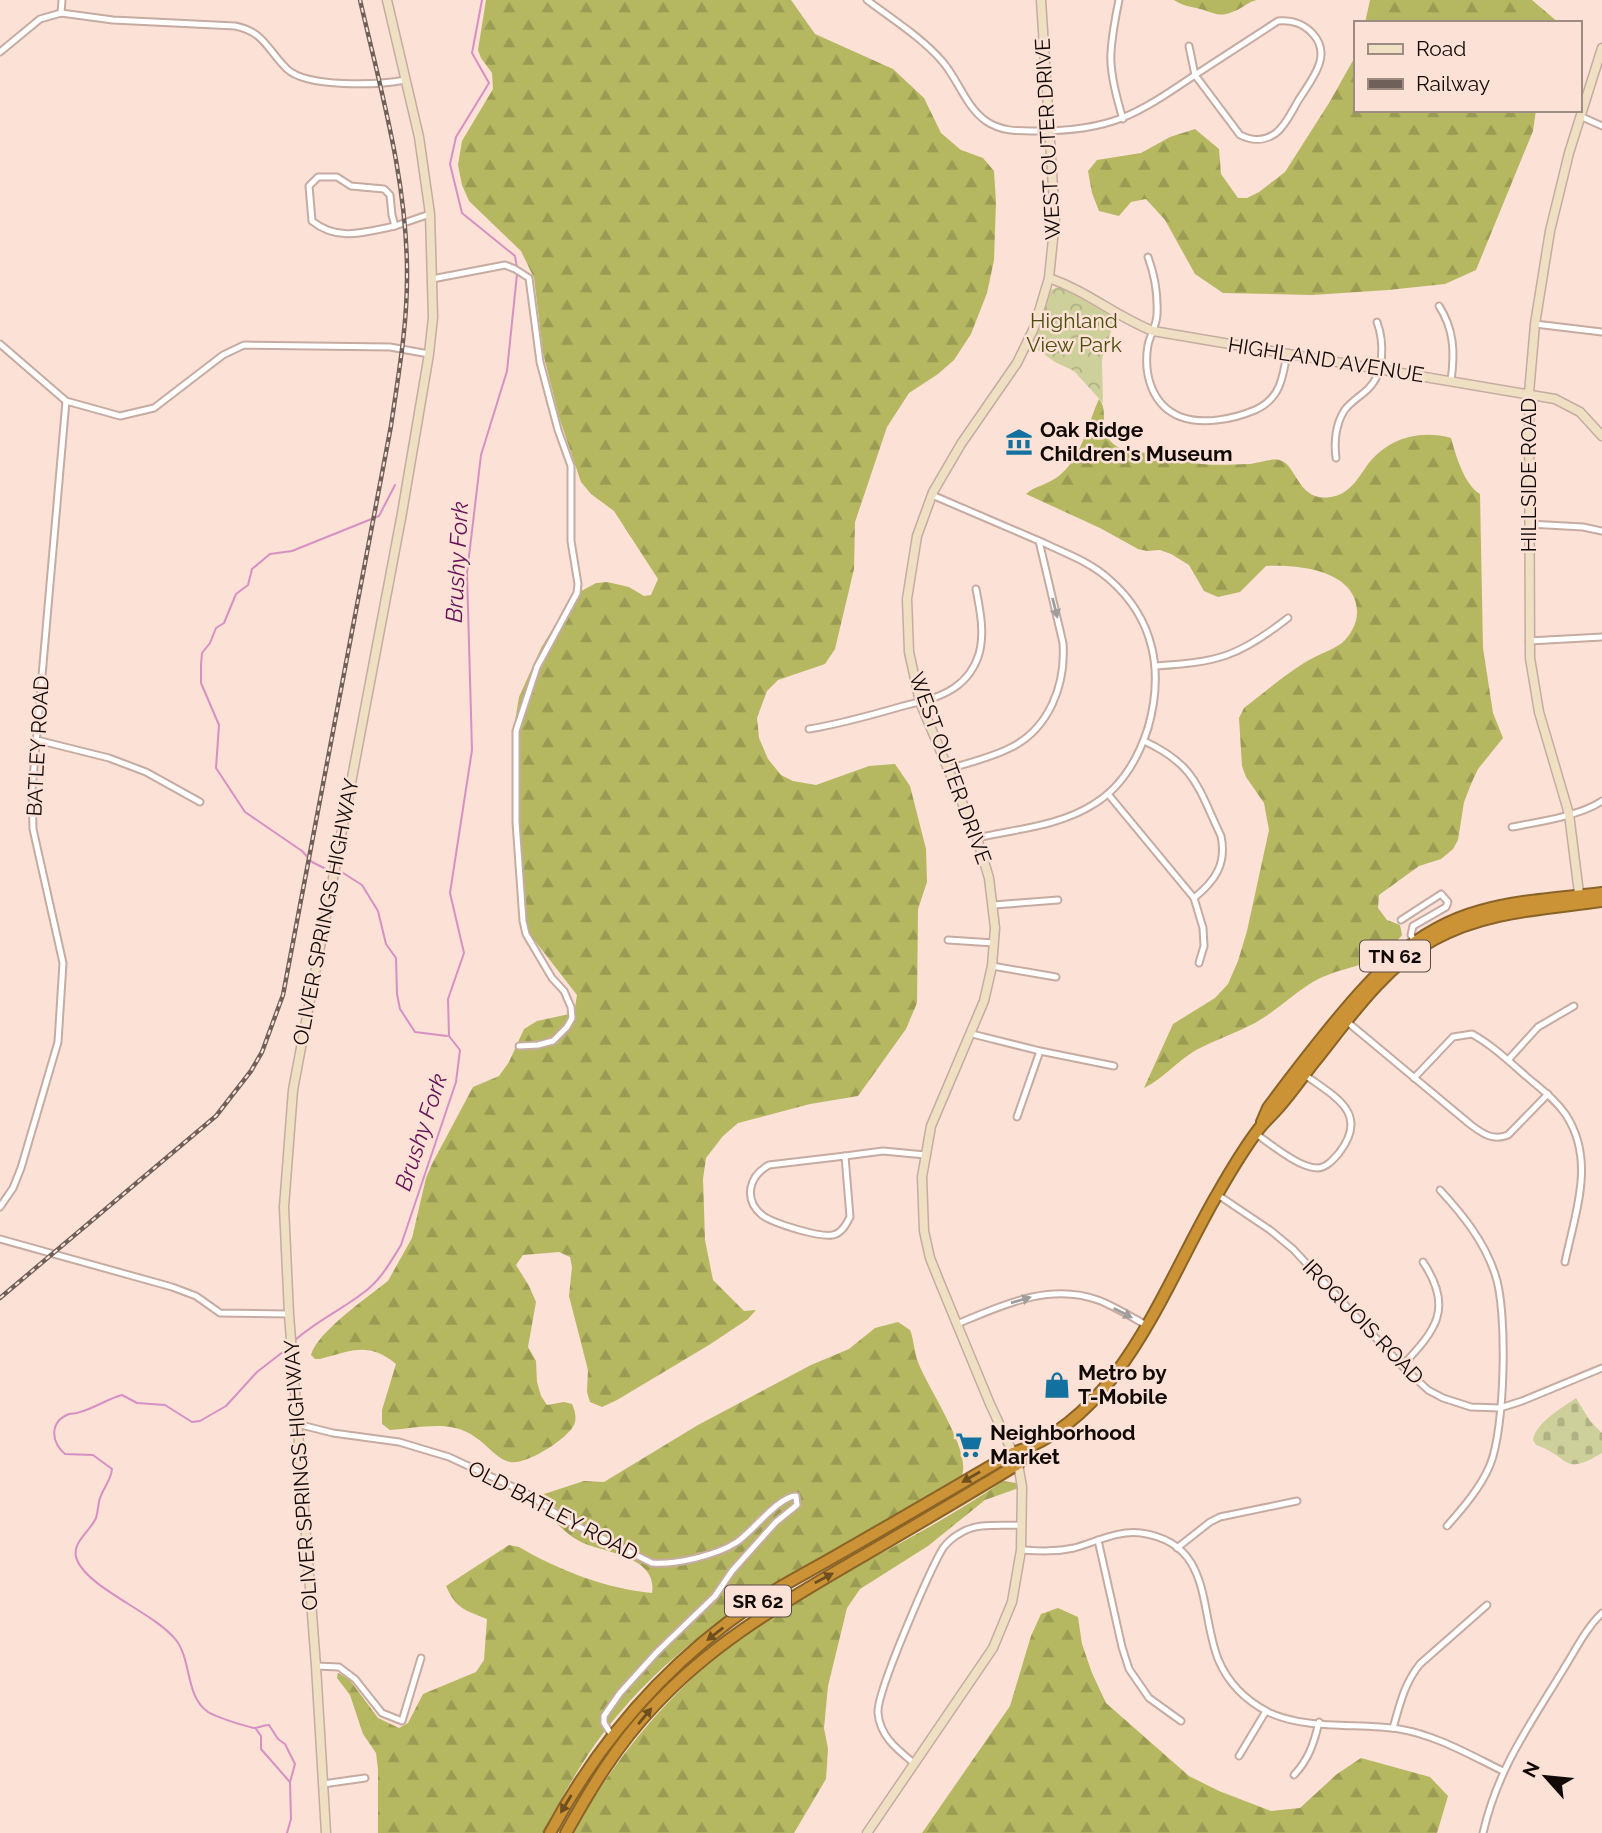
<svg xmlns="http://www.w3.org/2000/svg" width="1602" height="1833" font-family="Raleway,sans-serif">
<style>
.forest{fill:url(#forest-firs)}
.cemetery{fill:url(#cemetery-stones)}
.park{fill:url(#park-crowns)}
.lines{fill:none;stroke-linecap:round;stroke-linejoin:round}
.stream{stroke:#d790c4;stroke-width:2}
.street-casing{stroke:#c5aba1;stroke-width:9}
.secondary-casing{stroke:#c5aba1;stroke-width:11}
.highway-casing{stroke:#8a6326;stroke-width:14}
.street{stroke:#fff;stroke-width:5}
.secondary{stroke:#efdfc3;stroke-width:8}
.highway{stroke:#cb9336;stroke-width:10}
.rail-casing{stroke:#70605a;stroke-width:4.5}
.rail{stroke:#fbe1d6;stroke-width:2;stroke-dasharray:5;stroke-linecap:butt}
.oneway{fill:#a09d9c}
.oneway2{fill:#6e4e1e}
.labels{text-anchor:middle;stroke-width:5;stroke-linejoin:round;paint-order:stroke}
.shield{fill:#fbe1d6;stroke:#584a45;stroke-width:2}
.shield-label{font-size:19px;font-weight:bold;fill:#120a07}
.street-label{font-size:21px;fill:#120a07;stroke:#fbe1d6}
.park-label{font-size:21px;fill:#4d4d0a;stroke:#fbe1d6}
.poi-label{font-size:21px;font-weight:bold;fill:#120a07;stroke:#fbe1d6;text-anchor:start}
.water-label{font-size:23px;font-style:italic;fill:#651157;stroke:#fbe1d6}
</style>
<defs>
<pattern id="forest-firs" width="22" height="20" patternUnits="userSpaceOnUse" patternTransform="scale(1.75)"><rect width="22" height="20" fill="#b5b761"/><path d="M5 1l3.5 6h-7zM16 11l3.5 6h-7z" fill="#9b9c53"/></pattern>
<pattern id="cemetery-stones" width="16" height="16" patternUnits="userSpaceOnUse" patternTransform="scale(1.75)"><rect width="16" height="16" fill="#ced09b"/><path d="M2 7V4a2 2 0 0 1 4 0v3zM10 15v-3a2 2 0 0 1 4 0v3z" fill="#b0b184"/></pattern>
<pattern id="park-crowns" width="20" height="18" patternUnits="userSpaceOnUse" patternTransform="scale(1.75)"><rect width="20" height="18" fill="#ced09b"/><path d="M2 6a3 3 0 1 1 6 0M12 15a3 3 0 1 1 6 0" fill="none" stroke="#b0b184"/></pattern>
</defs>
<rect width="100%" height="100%" fill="#fbe1d6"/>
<g class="forest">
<path d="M 486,0 L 791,0 L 815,34 L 893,69 L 924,98 L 941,133 L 961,150 L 983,158 L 994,171 L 996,202 L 994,260 L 987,293 L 971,334 L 954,360 L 938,374 L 909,393 L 887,427 L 855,522 L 854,569 L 835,649 L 825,664 L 778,680 L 767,691 L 757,718 L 759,738 L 768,759 L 781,775 L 793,781 L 816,785 L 869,766 L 895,764 L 910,786 L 926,849 L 927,882 L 918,909 L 917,1003 L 906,1029 L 858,1096 L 810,1104 L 738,1123 L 723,1136 L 706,1158 L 703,1179 L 705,1240 L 713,1280 L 744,1311 L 756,1310 L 748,1319 L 709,1345 L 617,1400 L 602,1407 L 590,1402 L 587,1392 L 588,1370 L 569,1296 L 572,1267 L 570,1257 L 559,1252 L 523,1255 L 516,1265 L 529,1286 L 536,1302 L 528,1347 L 536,1361 L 537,1382 L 541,1396 L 547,1405 L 564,1402 L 572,1404 C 575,1411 577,1418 574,1425 C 567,1439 527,1465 510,1462 C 496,1459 487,1444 475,1437 C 451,1419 419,1428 390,1430 L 382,1424 L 382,1410 L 396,1364 C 368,1341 351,1351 320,1359 L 315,1359 L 311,1355 C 317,1332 369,1296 388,1281 L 412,1238 L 426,1178 L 432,1164 L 473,1087 L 499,1076 L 509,1062 L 524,1029 L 537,1021 L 574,1013 L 577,995 L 528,932 L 521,906 L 513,787 L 514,727 L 519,697 L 541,648 L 574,595 L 596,583 L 607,582 L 629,587 L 644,596 L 651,595 L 658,579 L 614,511 L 591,494 L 581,482 L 559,417 L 543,353 L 534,278 L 521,251 L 469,201 L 462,185 L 458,165 L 462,141 L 493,89 L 492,73 L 481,58 L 478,50 Z"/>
<path d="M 1174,0 L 1257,0 C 1247,2 1242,9 1232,12 C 1218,18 1213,12 1200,9 C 1189,6 1183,6 1174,0 Z"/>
<path d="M 1370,0 L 1532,0 L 1559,23 L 1365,23 Z"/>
<path d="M 1355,57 L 1355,110 L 1536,110 L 1533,131 L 1476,270 L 1445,284 L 1388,290 L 1312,295 L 1223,293 L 1195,274 L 1165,220 L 1146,199 L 1131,202 L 1119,216 L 1099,211 L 1092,193 L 1088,171 L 1097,160 L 1141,153 L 1170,137 L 1195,129 L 1219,149 L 1221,174 L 1238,198 L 1247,198 L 1259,192 L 1285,172 L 1329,103 Z"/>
<path d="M 1099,399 C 1110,411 1096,432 1116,446 C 1126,453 1136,451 1147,453 C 1159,455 1171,458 1183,461 C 1203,466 1227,465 1247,464 C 1257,464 1269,458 1279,460 C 1297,463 1297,503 1331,497 C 1349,494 1357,480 1366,467 C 1386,439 1418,429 1451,438 C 1456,456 1464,484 1480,494 L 1483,648 L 1493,713 L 1503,738 L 1478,769 L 1471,784 L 1464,802 L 1458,840 L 1453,849 L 1441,859 L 1419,866 L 1379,895 L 1378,908 L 1387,920 L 1400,925 L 1402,935 C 1374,972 1341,963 1308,985 C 1290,997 1274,1012 1255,1023 C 1236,1033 1215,1040 1196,1050 C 1177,1061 1164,1078 1144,1088 L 1173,1024 L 1215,998 L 1228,984 L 1238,961 L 1247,931 L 1269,830 L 1264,803 L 1246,777 L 1242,766 L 1239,718 L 1244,708 C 1264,693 1283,676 1304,663 C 1316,655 1331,651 1342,643 C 1351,635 1358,622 1357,610 C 1355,570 1297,564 1266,566 L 1240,592 L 1218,597 L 1204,591 L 1189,565 L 1171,554 L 1160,550 L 1147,551 L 1138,549 L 1100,528 L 1026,494 C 1035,486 1046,485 1056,478 C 1082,460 1087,425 1099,399 Z"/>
<path d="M 898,1322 L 910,1330 C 914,1340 914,1352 918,1362 C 928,1389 971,1450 962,1475 C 924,1497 886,1520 848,1542 C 764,1590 687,1635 623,1709 C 590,1746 566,1789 543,1833 L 378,1833 L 378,1769 L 376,1753 L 363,1734 L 350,1695 L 337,1678 L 338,1673 L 349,1679 L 378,1718 L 399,1728 L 408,1723 L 423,1694 L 476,1672 L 484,1660 L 487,1619 C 465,1610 456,1609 446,1586 L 509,1545 L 519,1547 C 558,1570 607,1589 652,1593 C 658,1557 607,1553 583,1543 C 572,1538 565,1531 556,1523 L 559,1510 L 543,1497 L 544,1494 L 584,1481 L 604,1482 L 698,1425 L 811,1365 L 849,1349 L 875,1328 Z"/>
<path d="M 1003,1481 L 1016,1483 L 1019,1488 L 985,1500 L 928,1546 L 860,1589 L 847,1608 L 828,1686 L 824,1728 L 828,1749 L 826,1779 L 794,1833 L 573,1833 C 628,1734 705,1652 804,1595 C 870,1558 940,1525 1003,1481 Z"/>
<path d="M 1058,1608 L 1078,1617 L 1082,1644 L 1092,1673 L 1106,1703 L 1189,1776 L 1219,1791 L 1271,1811 L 1300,1808 L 1337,1774 L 1361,1758 L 1430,1777 L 1448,1796 L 1437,1833 L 922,1833 L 1010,1706 L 1031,1636 L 1041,1614 Z"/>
</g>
<path class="cemetery" d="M 1576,1398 L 1590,1421 L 1602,1433 L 1602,1453 C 1562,1477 1571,1457 1536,1445 L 1533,1440 C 1536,1422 1562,1408 1576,1398 Z"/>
<path class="park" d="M 1060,286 L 1073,290 L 1115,319 L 1102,359 L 1103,403 L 1074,371 L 1055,362 L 1032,346 L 1051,290 Z"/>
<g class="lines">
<g class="stream">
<path d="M 482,0 L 472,53 L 489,83 L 456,137 L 450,164 L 462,213 L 515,256 L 517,268"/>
<path d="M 326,869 L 312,862 L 302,851 L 245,812 L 216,768 L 219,725 L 201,683 L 201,665 L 202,653 L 210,643 L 216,628 L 224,623 L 236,594 L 248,585 L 252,569 L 270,554 L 292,551 L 379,516 L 395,485"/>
<path d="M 340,871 L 362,885 L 378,911 L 386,944 L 396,958 L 397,994 L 400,1009 L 415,1032 L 447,1036"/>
<path d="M 294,1341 C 315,1322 341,1310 363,1293 C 380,1281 390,1263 401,1245 L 456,1082 L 460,1050 L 449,1036 L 448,999 L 464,953 L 450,893 L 472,750 L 467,573 L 481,455 L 507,371 L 517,274"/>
<path d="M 256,1729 L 261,1736 L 261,1749 L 289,1781"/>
<path d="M 287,1833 L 291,1819 L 290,1782 L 295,1764 L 285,1744 L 278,1739 L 269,1725 C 263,1725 258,1728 254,1728 C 244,1726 216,1717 208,1712 C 185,1696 192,1661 176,1640 C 155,1613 89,1589 77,1560 C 70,1543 90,1532 96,1518 C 98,1512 98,1504 100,1498 C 104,1487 111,1480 112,1469 L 93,1455 L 65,1454 C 51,1442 49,1422 69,1414 C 73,1413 77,1414 80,1412 C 95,1408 107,1399 122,1395 L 137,1403 L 165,1405 L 192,1422 L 200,1421 L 226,1406 L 257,1372 L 288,1348"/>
</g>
<defs>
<g id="street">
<path d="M 867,0 C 892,19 921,37 942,61 C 958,79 965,106 986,121 C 1002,132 1019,131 1038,131 C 1111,131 1136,115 1195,75 L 1189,46"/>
<path d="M 1119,0 C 1108,53 1107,67 1123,119"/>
<path d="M 61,13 L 62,0"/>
<path d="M 1278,21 C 1292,20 1303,23 1313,34 C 1333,56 1311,80 1298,101 C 1292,111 1286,125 1276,133 C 1265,141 1252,141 1240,135 L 1195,75 Z"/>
<path d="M 0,52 L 40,19 L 61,13 L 113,20 L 235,26 C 265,32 267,50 287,69 C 307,88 379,85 405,80"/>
<path d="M 1580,116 L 1602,126"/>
<path d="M 318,177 L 337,177 L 351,186 L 384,189 L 390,195 L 392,215 L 395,226 C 365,232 338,242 312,221 L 309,186 Z"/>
<path d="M 395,226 L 430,214"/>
<path d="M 1148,257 C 1155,276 1158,294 1157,314 C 1157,325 1150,335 1148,345 C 1143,374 1152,406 1181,417 C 1203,425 1234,419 1255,410 C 1280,399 1283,378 1287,353"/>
<path d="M 432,279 L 505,265 L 515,269 L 529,278 L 540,362 L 558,430 L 571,466 L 571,541 L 578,584 L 577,593 L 537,667 L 516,731 L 516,822 L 523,921 L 526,934 L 552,978 L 564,991 L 571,1007 L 572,1018 L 567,1027 L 553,1041 L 538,1045 L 519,1046"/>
<path d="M 1439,306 C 1454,329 1455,353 1451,380"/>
<path d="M 1535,324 L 1602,332"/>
<path d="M 0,344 L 66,401 L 120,416 L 154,408 L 223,355 L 244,345 L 390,347 L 429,354"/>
<path d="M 1336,458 C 1334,442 1335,426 1344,411 C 1350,402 1361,396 1368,389 C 1385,373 1384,341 1377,322"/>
<path d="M 932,495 C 969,511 1007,527 1044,543 C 1067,554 1090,562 1109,579 C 1155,619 1164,672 1148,728 C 1138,759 1122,787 1094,804 C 1060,826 1016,829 977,838"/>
<path d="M 1529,524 L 1583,527 L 1602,531"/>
<path d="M 1529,641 L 1602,637"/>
<path d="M 1156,666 C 1218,662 1238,657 1288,618"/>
<path d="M 809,729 C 841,724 872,715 903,706 C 920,702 939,698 954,688 C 966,680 975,667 979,654 C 985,633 980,610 976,589"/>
<path d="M 37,740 L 109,758 L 146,772 L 200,802"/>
<path d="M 1144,741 C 1196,765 1198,788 1221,836 C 1227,864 1215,881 1194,898"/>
<path d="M 948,769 C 968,763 990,758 1010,748 C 1049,729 1066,685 1063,643 L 1039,541"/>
<path d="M 1108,794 L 1194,898 L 1203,928 L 1204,946 L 1199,963"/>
<path d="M 1512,827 C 1538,822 1580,816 1602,801"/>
<path d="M 994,905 L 1058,900"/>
<path d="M 1401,920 L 1441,894 L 1448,902 L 1446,907 L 1413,926 L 1411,935 L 1416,943"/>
<path d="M 948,940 L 994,943"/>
<path d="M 992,966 L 1056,977"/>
<path d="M 1345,1020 L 1471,1125 C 1483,1134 1493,1141 1508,1135 L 1548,1094"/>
<path d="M 972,1034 L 1040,1051 L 1114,1066"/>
<path d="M 1508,1060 L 1538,1027 L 1574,1006"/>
<path d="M 1414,1078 L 1453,1037 L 1472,1034 C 1492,1045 1510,1062 1527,1077 C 1541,1089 1556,1100 1566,1115 C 1596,1161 1575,1213 1565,1262"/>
<path d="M 1017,1117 L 1040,1051"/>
<path d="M 1256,1134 C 1271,1144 1299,1168 1317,1168 C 1326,1168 1333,1160 1339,1153 C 1370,1113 1335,1097 1305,1075"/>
<path d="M 845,1156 L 850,1217 C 847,1223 843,1231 836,1234 C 825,1240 772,1223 762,1215 C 743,1199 749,1176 769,1165 Z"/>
<path d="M 845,1156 L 883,1151 L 925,1155"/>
<path d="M 1440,1190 C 1463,1215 1484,1241 1495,1274 C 1508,1310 1505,1430 1490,1465 C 1481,1487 1463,1508 1447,1526"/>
<path d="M 1218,1195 L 1270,1230 L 1293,1249 L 1402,1366 L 1428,1390 L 1443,1398 L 1471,1407 L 1500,1408 L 1522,1401 L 1602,1368"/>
<path d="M 0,1207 L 13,1188 L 21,1168 L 58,1042 L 63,963 L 33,829 L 32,790 L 66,401"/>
<path d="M 0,1239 L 172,1287 L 196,1296 L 220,1313 L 289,1314"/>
<path d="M 957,1324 C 1001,1306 1049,1282 1098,1300 C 1114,1306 1130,1316 1146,1325"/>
<path d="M 1402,1366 C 1436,1330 1454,1308 1423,1262"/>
<path d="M 297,1424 L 333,1433 L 399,1442 L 449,1457 L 526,1493 L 569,1522 L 652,1563 C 676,1565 717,1555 737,1542 C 753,1531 779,1496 796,1496 L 797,1505 L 776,1522 L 732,1571 L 715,1596 L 657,1652 L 620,1693 L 604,1716 L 604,1723 L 613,1737"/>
<path d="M 1098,1540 L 1122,1647 L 1129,1669 L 1149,1698 L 1181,1721"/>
<path d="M 1177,1548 L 1210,1522 L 1220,1517 L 1297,1501"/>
<path d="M 1021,1550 C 1039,1551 1056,1552 1074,1548 C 1096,1542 1118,1530 1141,1533 C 1213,1543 1199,1610 1218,1659 C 1228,1683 1245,1700 1268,1712 C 1305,1730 1359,1723 1399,1729 C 1436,1735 1470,1755 1503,1771"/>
<path d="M 316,1666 L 339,1667 L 355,1679 L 382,1713 L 402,1721 L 421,1658"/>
<path d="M 1393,1728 C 1400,1704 1404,1684 1420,1664 L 1487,1605"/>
<path d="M 1239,1756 L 1266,1711"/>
<path d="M 915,1764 C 898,1750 880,1737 878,1713 C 876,1693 930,1570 943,1548 C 947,1543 953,1537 959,1534 C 976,1522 1002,1526 1022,1525"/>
<path d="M 1294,1775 C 1309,1759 1314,1743 1319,1722"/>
<path d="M 323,1784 L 365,1778"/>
<path d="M 1483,1833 C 1498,1768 1529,1726 1563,1670 C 1575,1651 1586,1628 1602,1613"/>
</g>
<g id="secondary">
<path d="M 1049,278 C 1089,292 1115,316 1153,331 L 1555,399 L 1580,412 L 1602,436"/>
<path d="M 1580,901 L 1569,814 L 1539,712 L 1530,658 L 1529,393 L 1535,324 L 1550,231 L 1569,153 L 1602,48"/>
<path d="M 326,1833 L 316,1666 L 289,1314 L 284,1207 L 293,1090 L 402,513 L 429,354 L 433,317 L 430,214 L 419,137 L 387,0"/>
<path d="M 867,1833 L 993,1648 L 1012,1602 L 1021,1550 L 1022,1487 L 1018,1464 L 990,1404 L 940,1283 L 930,1258 L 924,1231 L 922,1177 L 931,1126 L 984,1001 L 992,966 L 995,928 L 989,878 L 977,838 L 920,702 L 909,652 L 907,599 L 917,536 L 933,492 L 961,444 L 1017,363 L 1034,328 L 1049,278 L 1055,219 L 1041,0"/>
</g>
<g id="highway">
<path d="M 1262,1122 L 1268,1108 C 1288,1081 1309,1054 1330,1028 C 1372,976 1414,929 1480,911 C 1519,900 1561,898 1602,893"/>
<path d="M 550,1833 C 599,1741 666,1664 752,1605 C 779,1586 810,1571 839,1554 C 897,1521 955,1487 1013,1453 C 1121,1418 1165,1283 1218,1193 C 1230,1172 1243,1150 1258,1130 C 1264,1122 1272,1115 1279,1107 C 1292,1092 1303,1076 1315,1061 C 1350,1017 1383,968 1433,940 C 1485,911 1544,909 1602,901"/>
<path d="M 566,1833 C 591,1788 617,1745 653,1707 C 711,1644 776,1607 849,1564 C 906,1531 962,1498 1018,1464 L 1032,1447"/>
</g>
</defs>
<use href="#street" class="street-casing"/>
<use href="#secondary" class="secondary-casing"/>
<use href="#highway" class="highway-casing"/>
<use href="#street" class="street"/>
<use href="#secondary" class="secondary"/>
<use href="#highway" class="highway"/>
<defs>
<path id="rail" d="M 0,1298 L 216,1116 L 251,1071 L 262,1052 L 283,995 L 391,426 C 398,377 407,328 407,278 C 408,184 381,91 360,0"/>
</defs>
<use href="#rail" class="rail-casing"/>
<use href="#rail" class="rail"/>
</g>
<defs><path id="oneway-solid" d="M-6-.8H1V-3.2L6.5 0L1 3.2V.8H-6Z" transform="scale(1.75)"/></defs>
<g class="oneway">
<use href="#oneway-solid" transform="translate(1055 608) rotate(76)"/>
<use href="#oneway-solid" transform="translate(1021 1300) rotate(-16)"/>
<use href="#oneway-solid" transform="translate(1123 1313) rotate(27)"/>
</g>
<g class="oneway2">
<use href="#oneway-solid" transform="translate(971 1477) rotate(150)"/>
<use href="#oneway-solid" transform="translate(824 1578) rotate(-28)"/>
<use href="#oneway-solid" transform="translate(715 1634) rotate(142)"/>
<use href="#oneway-solid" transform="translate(645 1716) rotate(-50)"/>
<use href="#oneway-solid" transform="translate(566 1804) rotate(121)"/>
</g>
<defs>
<symbol id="museum-bare" viewBox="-9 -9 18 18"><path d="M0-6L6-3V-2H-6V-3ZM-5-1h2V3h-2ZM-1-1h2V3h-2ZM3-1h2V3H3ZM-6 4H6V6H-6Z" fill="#12719f" stroke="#fbe1d6" stroke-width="2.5" paint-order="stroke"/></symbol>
<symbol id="shop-bare" viewBox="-9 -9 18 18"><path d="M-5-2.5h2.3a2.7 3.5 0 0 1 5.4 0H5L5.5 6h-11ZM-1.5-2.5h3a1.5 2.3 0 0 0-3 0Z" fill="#12719f" stroke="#fbe1d6" stroke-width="2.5" paint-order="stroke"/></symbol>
<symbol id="supermarket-bare" viewBox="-9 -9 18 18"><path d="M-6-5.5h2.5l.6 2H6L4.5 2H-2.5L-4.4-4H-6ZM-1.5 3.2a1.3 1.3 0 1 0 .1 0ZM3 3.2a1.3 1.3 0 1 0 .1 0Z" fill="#12719f" stroke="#fbe1d6" stroke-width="2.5" paint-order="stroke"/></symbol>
</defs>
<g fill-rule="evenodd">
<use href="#museum-bare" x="1000" y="423" width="38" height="38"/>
<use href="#shop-bare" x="1038" y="1366" width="38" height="38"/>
<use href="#supermarket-bare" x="950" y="1426" width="38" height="38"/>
</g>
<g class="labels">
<g class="shield">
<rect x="1360" y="940.5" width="70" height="31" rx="5"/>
<rect x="725" y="1585.5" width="66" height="31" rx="5"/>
</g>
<g class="shield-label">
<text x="1395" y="963">TN 62</text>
<text x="758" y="1608">SR 62</text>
</g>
<g class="street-label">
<text transform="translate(1048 139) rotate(-93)" y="7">WEST OUTER DRIVE</text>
<text transform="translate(1326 360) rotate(9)" y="7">HIGHLAND AVENUE</text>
<text transform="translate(1529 475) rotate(-90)" y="7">HILLSIDE ROAD</text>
<text transform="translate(38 746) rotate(-87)" y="7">BATLEY ROAD</text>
<text transform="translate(950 768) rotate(70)" y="7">WEST OUTER DRIVE</text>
<text transform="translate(326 912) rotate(-79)" y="7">OLIVER SPRINGS HIGHWAY</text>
<text transform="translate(1363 1322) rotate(46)" y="7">IROQUOIS ROAD</text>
<text transform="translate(301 1475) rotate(-94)" y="7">OLIVER SPRINGS HIGHWAY</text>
<text transform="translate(553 1511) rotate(28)" y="7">OLD BATLEY ROAD</text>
</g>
<g class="park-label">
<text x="1074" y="328">Highland<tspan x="1074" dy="24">View Park</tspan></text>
</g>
<g class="poi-label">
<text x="1040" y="437">Oak Ridge<tspan x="1040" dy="24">Children's Museum</tspan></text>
<text x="1078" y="1380">Metro by<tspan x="1078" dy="24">T-Mobile</tspan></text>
<text x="990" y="1440">Neighborhood<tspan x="990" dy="24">Market</tspan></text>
</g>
<g class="water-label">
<text transform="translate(457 562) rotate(-87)" y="8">Brushy Fork</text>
<text transform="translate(421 1132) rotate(-72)" y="8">Brushy Fork</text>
</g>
</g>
<rect x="1354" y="21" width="228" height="91" fill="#fbe1d6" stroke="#9e8b83" stroke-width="2"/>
<rect x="1368" y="44" width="35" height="10" fill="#efdfc3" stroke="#9e8b83" stroke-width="2"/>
<text x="1416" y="56" font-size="21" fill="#120a07">Road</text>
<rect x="1368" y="79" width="35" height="10" fill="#70605a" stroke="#9e8b83" stroke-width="2"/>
<text x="1416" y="91" font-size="21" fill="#120a07">Railway</text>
<g transform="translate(1546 1777) rotate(297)" stroke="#fbe1d6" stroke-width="5" paint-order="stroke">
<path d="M0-5L12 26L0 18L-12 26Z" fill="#120a07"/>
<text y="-10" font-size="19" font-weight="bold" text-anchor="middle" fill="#120a07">N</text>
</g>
</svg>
